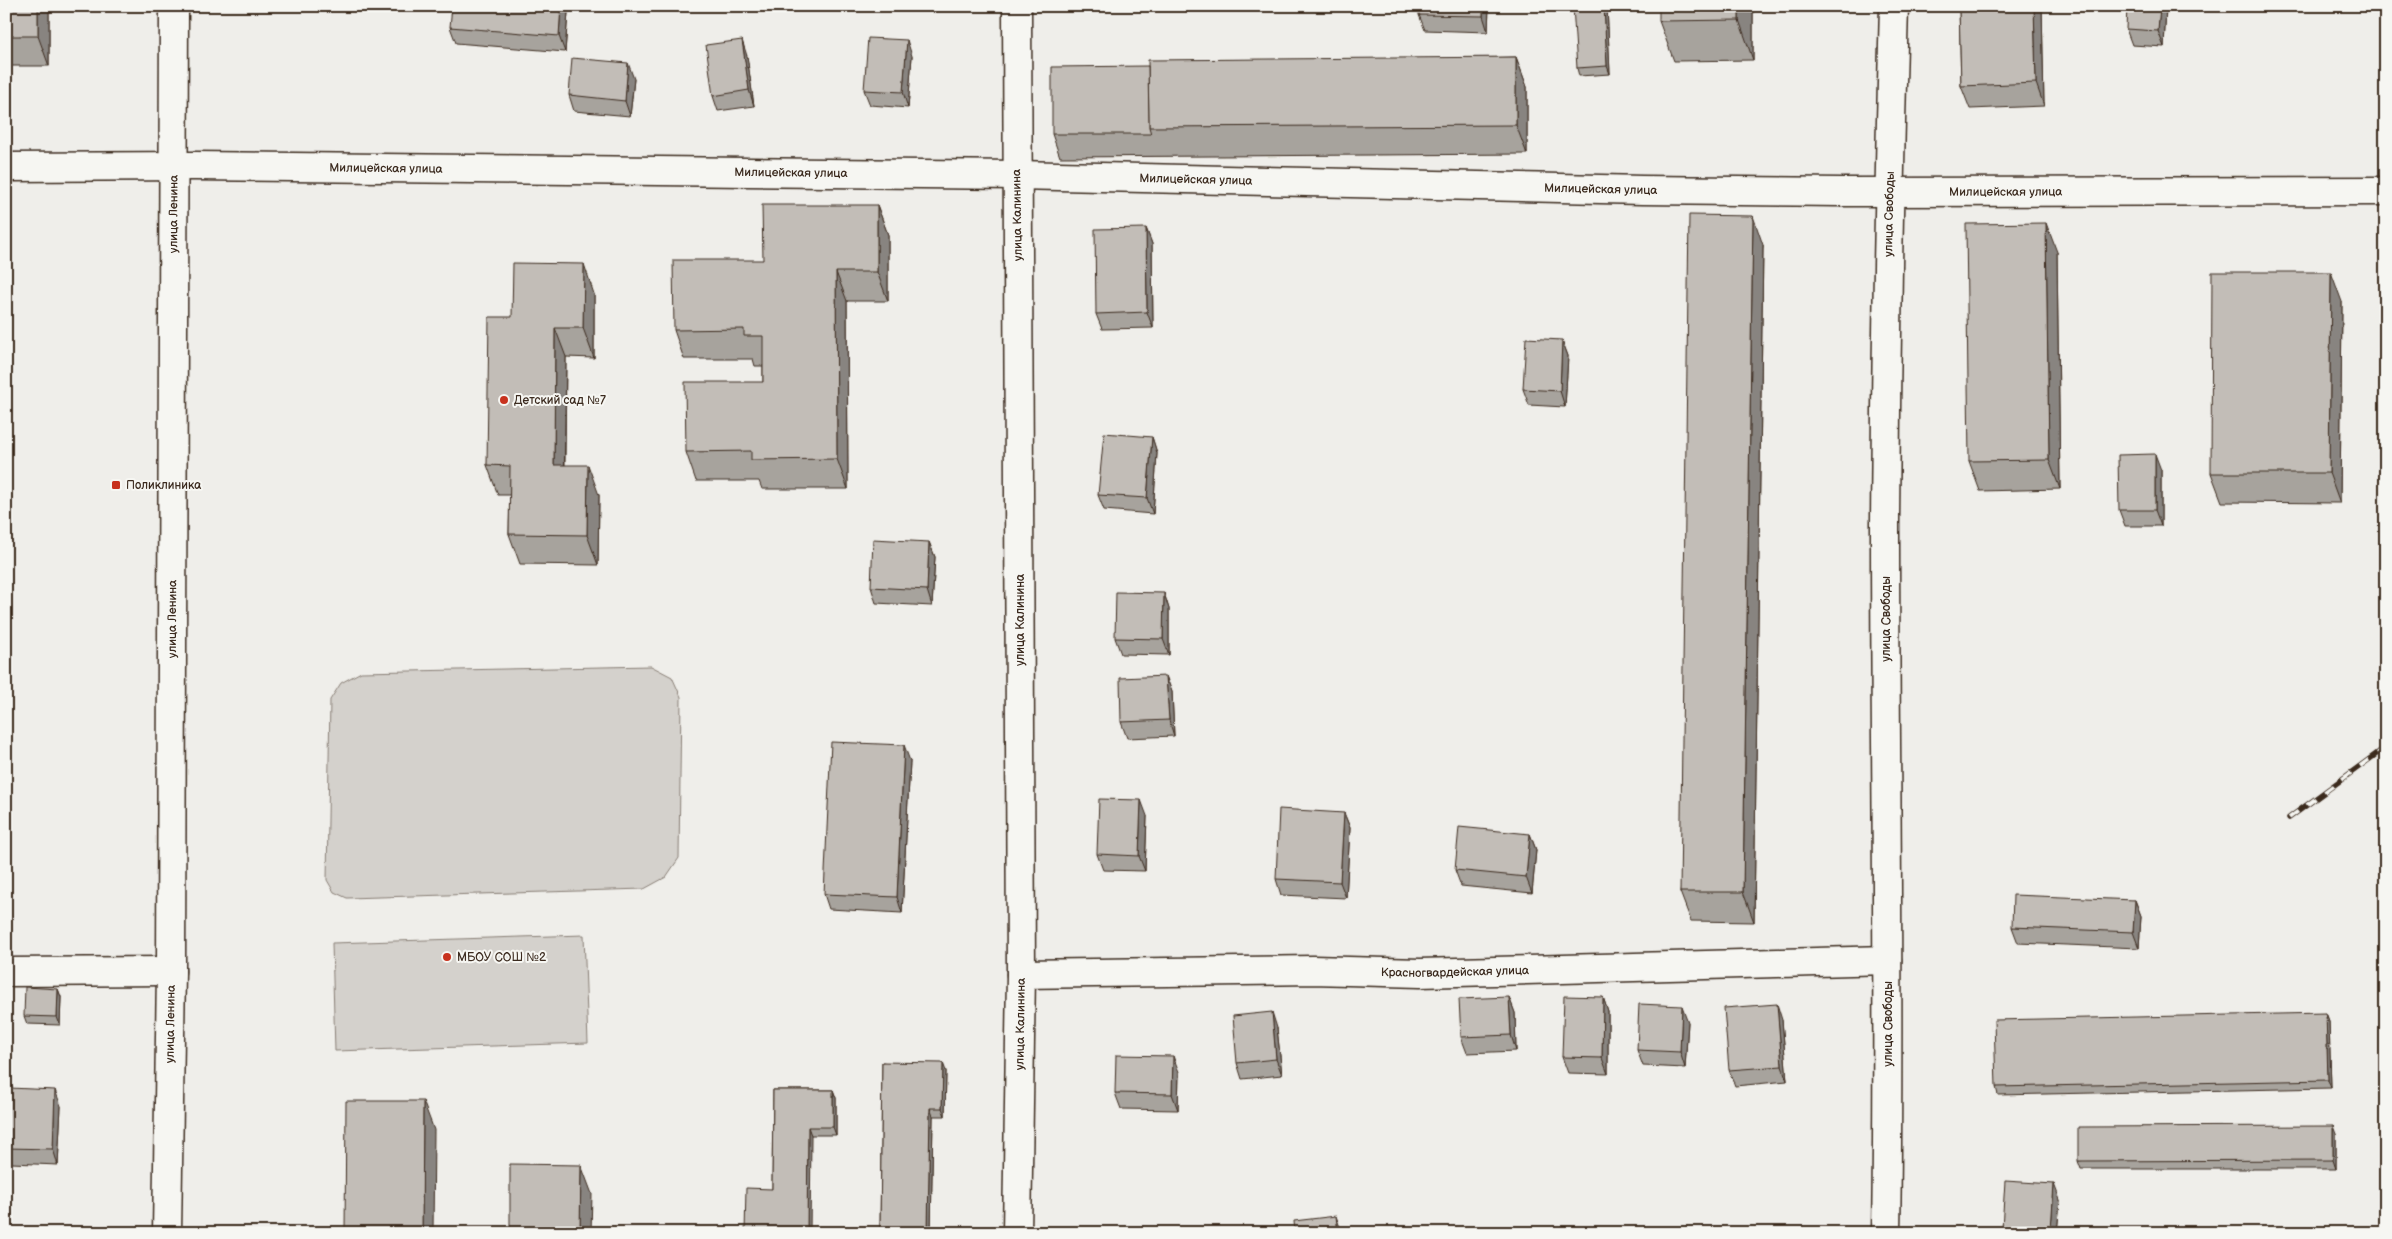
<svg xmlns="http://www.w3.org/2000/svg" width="2392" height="1239" font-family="'Balsamiq Sans',sans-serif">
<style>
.park{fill:#d4d1cc;stroke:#887e75}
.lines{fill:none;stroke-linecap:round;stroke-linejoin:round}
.minor-casing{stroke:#3b2a1e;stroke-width:31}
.major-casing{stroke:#3b2a1e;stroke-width:31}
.minor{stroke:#f6f6f2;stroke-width:28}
.major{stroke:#f6f6f2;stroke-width:28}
.rail-casing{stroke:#3b2a1e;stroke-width:5.5}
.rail{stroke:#f6f6f2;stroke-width:4;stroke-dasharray:11;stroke-linecap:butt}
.wall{fill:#a7a39d;stroke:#3b2a1e}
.shaded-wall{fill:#888480;stroke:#3b2a1e}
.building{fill:#c2bdb7;stroke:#3b2a1e}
.poi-dot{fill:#c8321e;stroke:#f6f6f2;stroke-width:2}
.labels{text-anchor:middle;stroke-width:4;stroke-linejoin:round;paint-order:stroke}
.street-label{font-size:12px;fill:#3b2a1e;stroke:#f6f6f2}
.poi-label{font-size:12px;fill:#3b2a1e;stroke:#f6f6f2;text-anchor:start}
</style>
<rect width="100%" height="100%" fill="#efeeea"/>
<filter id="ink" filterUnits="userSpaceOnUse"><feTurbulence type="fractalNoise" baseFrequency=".02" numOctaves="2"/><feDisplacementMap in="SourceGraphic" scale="10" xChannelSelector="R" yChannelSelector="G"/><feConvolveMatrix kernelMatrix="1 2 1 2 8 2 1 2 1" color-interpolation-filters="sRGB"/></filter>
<g filter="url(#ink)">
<g class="park">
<path d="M 651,666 L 672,677 L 681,697 L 679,858 L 666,877 L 644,889 L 347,898 L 334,892 L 327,880 L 330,700 L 341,683 L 361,672 Z"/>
<path d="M 584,935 L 588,1043 L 335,1051 L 332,943 Z"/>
</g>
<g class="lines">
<defs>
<g id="minor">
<path id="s1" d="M 6,167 L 195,166 L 1017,175 L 1642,190 L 1840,192 L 2386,191"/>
<path d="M 6,972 L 171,971"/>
<path id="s2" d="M 1021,974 L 1313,970 L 1420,973 L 1887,960"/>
<path id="s3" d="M 1017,1233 L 1021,974 L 1017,6"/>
<path id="s4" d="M 1886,1233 C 1890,996 1885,760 1885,524 C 1886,351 1889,179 1894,6"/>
</g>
<g id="major">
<path id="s5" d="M 167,1233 L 171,971 L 174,6"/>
</g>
</defs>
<use href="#minor" class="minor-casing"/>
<use href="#major" class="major-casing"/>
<use href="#minor" class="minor"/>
<use href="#major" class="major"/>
<defs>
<path id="rail" d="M 2289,818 L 2386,747"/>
</defs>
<use href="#rail" class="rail-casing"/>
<use href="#rail" class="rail"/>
</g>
<g class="wall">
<rect x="6" y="6" width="43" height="60"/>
<path d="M 1489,6 L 1488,32 L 1425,30 L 1419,15 Z"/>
<path d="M 1607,6 L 1610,74 L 1579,76 L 1577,68 Z"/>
<path d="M 1753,6 L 1753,60 L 1674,61 L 1659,21 Z"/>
<path d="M 1959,6 L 2042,6 L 2044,106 L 1970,109 L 1961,86 Z"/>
<path d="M 2166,6 L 2164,47 L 2132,45 L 2126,29 Z"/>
<path d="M 2386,6 L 2386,95 L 2382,83 Z"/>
<path d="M 568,12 L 565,52 L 456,43 L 450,27 Z"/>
<path d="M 747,56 L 754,106 L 718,111 L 713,96 Z"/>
<path d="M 912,56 L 908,108 L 870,105 L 864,90 Z"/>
<path d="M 1516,57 L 1527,87 L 1527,154 L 1060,157 L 1052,134 L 1148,66 Z"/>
<path d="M 634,79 L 630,116 L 574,111 L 569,95 Z"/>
<path d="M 877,205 L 888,235 L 888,301 L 847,301 L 848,489 L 762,489 L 759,481 L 696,481 L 686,452 L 763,382 L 763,366 L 755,366 L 753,359 L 684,359 L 674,330 L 763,260 Z"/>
<path d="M 1146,228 L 1152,244 L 1153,328 L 1102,329 L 1096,314 Z"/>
<path d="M 1763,245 L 1754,922 L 1691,921 L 1680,892 Z"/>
<path d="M 2057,252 L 2060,489 L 1980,491 L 1969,461 Z"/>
<path d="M 594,294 L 594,358 L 566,357 L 565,465 L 599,495 L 598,565 L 520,564 L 509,534 L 510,495 L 498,495 L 487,465 L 512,317 Z"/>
<path d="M 2342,302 L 2340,503 L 2222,502 L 2211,473 Z"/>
<path d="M 1562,340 L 1568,356 L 1565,407 L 1529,405 L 1523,389 Z"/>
<path d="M 1152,437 L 1157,453 L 1153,514 L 1104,510 L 1098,495 Z"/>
<path d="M 2161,470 L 2161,526 L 2125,526 L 2119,510 Z"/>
<path d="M 929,542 L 935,557 L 932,606 L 876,603 L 871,587 Z"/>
<path d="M 1164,593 L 1169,609 L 1169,655 L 1121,654 L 1115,638 Z"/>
<path d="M 1166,676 L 1172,692 L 1174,736 L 1127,738 L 1121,722 Z"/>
<path d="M 910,761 L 902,913 L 829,909 L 824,894 Z"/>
<path d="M 1344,813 L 1350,828 L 1346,898 L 1281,895 L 1276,879 Z"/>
<path d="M 1147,816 L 1145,871 L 1103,870 L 1097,854 Z"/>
<path d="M 1530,834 L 1536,850 L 1532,893 L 1461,886 L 1455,870 Z"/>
<path d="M 2135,900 L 2141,916 L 2139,948 L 2018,943 L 2012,927 Z"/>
<path d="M 58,989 L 61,997 L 60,1025 L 27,1024 L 24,1016 Z"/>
<path d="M 1509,997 L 1515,1013 L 1516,1051 L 1467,1053 L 1461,1037 Z"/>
<path d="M 1603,997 L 1608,1012 L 1608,1074 L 1568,1073 L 1562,1057 Z"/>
<path d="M 2326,1013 L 2329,1021 L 2331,1088 L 1998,1095 L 1996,1087 Z"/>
<path d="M 1782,1020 L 1787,1081 L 1735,1086 L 1729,1070 Z"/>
<path d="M 1688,1022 L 1685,1068 L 1643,1066 L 1637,1050 Z"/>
<path d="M 1277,1028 L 1282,1075 L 1242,1079 L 1237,1063 Z"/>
<path d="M 882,1062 L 946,1071 L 945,1116 L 933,1116 L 931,1233 L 880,1233 Z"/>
<path d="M 1179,1072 L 1178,1110 L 1121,1109 L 1115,1093 Z"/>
<path d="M 773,1090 L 833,1090 L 836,1098 L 836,1135 L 811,1135 L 772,1189 Z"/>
<path d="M 61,1106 L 58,1165 L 12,1163 L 6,1148 Z"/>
<path d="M 2336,1134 L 2336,1169 L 2081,1169 L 2078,1161 Z"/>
<path d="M 2060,1200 L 2057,1233 L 2004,1233 L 2002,1228 Z"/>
</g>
<g class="shaded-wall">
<path d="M 38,6 L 49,6 L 49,66 L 38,36 Z"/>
<path d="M 561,6 L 566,6 L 568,12 L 565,52 L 559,36 Z"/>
<path d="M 1483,6 L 1489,6 L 1488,32 L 1483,16 Z"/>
<path d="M 1604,6 L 1607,6 L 1610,74 L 1607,66 Z"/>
<path d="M 1739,6 L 1753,6 L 1753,60 L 1739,20 Z"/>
<path d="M 2034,6 L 2042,6 L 2044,106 L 2036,83 Z"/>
<path d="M 2160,6 L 2166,6 L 2164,47 L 2158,31 Z"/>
<path d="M 742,40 L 747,56 L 754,106 L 749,90 Z"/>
<path d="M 907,40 L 912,56 L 908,108 L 903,92 Z"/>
<path d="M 1516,57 L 1527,87 L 1527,154 L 1516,125 Z"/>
<path d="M 628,63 L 634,79 L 630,116 L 625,101 Z"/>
<path d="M 877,205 L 888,235 L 888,301 L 877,272 Z"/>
<path d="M 1753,216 L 1763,245 L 1754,922 L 1743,892 Z"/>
<path d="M 2046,223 L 2057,252 L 2060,489 L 2049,460 Z"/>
<path d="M 1146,228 L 1152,244 L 1153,328 L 1147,312 Z"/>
<path d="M 584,264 L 594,294 L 594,358 L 583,328 Z"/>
<path d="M 836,272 L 847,301 L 848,489 L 837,459 Z"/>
<path d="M 2331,272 L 2342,302 L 2340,503 L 2329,473 Z"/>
<path d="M 555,328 L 566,357 L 564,494 L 554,465 Z"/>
<path d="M 1562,340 L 1568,356 L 1565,407 L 1560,391 Z"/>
<path d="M 1152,437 L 1157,453 L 1153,514 L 1147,498 Z"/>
<path d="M 2155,454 L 2161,470 L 2161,526 L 2155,510 Z"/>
<path d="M 588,465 L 599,495 L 598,565 L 587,535 Z"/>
<path d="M 929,542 L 935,557 L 932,606 L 927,590 Z"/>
<path d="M 1164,593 L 1169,609 L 1169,655 L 1163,639 Z"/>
<path d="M 1166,676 L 1172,692 L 1174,736 L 1169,720 Z"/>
<path d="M 904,745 L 910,761 L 902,913 L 897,897 Z"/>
<path d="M 1141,800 L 1147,816 L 1145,871 L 1139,856 Z"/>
<path d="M 1344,813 L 1350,828 L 1346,898 L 1340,882 Z"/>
<path d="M 1530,834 L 1536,850 L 1532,893 L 1526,877 Z"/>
<path d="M 2135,900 L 2141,916 L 2139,948 L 2133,932 Z"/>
<path d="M 58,989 L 61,997 L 60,1025 L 57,1017 Z"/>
<path d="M 1509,997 L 1515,1013 L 1516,1051 L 1511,1035 Z"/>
<path d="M 1603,997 L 1608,1012 L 1608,1074 L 1602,1058 Z"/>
<path d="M 1777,1004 L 1782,1020 L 1787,1081 L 1782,1066 Z"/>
<path d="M 1682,1006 L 1688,1022 L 1685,1068 L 1680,1052 Z"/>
<path d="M 1272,1012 L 1277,1028 L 1282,1075 L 1276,1059 Z"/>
<path d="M 2326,1013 L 2329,1021 L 2331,1088 L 2328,1080 Z"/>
<path d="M 1173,1056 L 1179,1072 L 1178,1110 L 1172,1094 Z"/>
<path d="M 943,1063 L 946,1071 L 945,1116 L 942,1108 Z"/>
<path d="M 55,1090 L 61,1106 L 58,1165 L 53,1149 Z"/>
<path d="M 833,1090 L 836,1098 L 836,1135 L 833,1127 Z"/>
<path d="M 423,1101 L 434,1130 L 433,1233 L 422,1233 Z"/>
<path d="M 930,1108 L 933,1116 L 931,1233 L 928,1233 Z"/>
<path d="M 2333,1126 L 2336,1134 L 2336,1169 L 2333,1160 Z"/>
<path d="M 808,1127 L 811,1135 L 810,1233 L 807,1233 Z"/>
<path d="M 581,1165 L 592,1194 L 591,1233 L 580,1233 Z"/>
<path d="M 2054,1184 L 2060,1200 L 2057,1233 L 2052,1233 L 2051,1230 Z"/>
<path d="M 1336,1216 L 1342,1233 L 1338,1233 Z"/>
</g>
<g class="building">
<rect x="6" y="6" width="32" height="30"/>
<path d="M 452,6 L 561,6 L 559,36 L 450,27 Z"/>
<path d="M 1419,6 L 1483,6 L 1483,16 L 1419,15 Z"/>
<path d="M 1573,6 L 1604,6 L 1607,66 L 1577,68 Z"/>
<path d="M 1659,6 L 1739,6 L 1739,20 L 1659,21 Z"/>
<path d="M 1959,6 L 2034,6 L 2036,83 L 1961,86 Z"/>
<path d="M 2127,6 L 2160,6 L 2158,31 L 2126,29 Z"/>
<path d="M 2383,6 L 2386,6 L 2386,84 L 2382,83 Z"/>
<path d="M 868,38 L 907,40 L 903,92 L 864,90 Z"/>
<path d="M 742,40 L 749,90 L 713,96 L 706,45 Z"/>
<path d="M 1516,57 L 1516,125 L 1149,127 L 1148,60 Z"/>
<path d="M 572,58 L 628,63 L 625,101 L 569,95 Z"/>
<path d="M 1148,66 L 1149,127 L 1151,134 L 1052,134 L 1052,67 Z"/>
<path d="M 762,205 L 877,205 L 877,272 L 836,272 L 837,459 L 751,460 L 751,451 L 686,452 L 685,382 L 763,382 L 763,336 L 744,336 L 744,329 L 674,330 L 673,260 L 763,260 Z"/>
<path d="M 1689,215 L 1753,216 L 1743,892 L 1680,892 Z"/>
<path d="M 2046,223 L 2049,460 L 1969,461 L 1966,224 Z"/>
<path d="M 1146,228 L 1147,312 L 1096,314 L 1095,229 Z"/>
<path d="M 513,263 L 584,264 L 583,328 L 555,328 L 554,465 L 588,465 L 587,535 L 509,534 L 510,466 L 487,465 L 489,317 L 512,317 Z"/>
<path d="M 2212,272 L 2331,272 L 2329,473 L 2211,473 Z"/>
<path d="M 1526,338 L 1562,340 L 1560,391 L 1523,389 Z"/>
<path d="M 1104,433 L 1152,437 L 1147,498 L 1098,495 Z"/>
<path d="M 2155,454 L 2155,510 L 2119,510 L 2118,455 Z"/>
<path d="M 873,539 L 929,542 L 927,590 L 871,587 Z"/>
<path d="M 1116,592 L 1164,593 L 1163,639 L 1115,638 Z"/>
<path d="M 1166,676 L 1169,720 L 1121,722 L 1120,678 Z"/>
<path d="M 831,742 L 904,745 L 897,897 L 824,894 Z"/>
<path d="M 1099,799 L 1141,800 L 1139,856 L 1097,854 Z"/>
<path d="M 1279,809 L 1344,813 L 1340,882 L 1276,879 Z"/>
<path d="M 1459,827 L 1530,834 L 1526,877 L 1455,870 Z"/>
<path d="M 2013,895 L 2135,900 L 2133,932 L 2012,927 Z"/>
<path d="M 25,987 L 58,989 L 57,1017 L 24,1016 Z"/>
<path d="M 1564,996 L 1603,997 L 1602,1058 L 1562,1057 Z"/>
<path d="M 1509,997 L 1511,1035 L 1461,1037 L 1459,999 Z"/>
<path d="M 1639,1004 L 1682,1006 L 1680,1052 L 1637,1050 Z"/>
<path d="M 1777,1004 L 1782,1066 L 1729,1070 L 1724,1008 Z"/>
<path d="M 1272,1012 L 1276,1059 L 1237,1063 L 1233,1016 Z"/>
<path d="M 2326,1013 L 2328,1080 L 1996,1087 L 1994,1020 Z"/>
<path d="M 1116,1055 L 1173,1056 L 1172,1094 L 1115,1093 Z"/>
<path d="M 882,1062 L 943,1063 L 942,1108 L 930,1108 L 928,1233 L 880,1233 Z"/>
<path d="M 9,1088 L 55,1090 L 53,1149 L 6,1148 Z"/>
<path d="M 773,1090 L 833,1090 L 833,1127 L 808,1127 L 807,1233 L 745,1233 L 746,1188 L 772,1189 Z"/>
<path d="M 346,1101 L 423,1101 L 422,1233 L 345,1233 Z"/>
<path d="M 2333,1126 L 2333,1160 L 2078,1161 L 2078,1127 Z"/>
<path d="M 510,1164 L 581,1165 L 580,1233 L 510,1233 Z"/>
<path d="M 2005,1181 L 2054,1184 L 2051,1230 L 2002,1228 Z"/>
<path d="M 1336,1216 L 1338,1233 L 1295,1233 L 1294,1221 Z"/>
</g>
</g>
<g class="poi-dot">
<circle cx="504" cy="400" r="5"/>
<rect x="111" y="480" width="10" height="10" rx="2.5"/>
<circle cx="447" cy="957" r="5"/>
</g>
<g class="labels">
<g class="street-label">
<text dy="4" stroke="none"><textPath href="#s1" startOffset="380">Милицейская улица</textPath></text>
<text dy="4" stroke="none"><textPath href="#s1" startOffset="785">Милицейская улица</textPath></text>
<text dy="4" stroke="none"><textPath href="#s1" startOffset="1190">Милицейская улица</textPath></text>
<text dy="4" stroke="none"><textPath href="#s1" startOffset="1595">Милицейская улица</textPath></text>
<text dy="4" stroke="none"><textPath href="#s1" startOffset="2000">Милицейская улица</textPath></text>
<text dy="4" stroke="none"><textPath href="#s4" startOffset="1019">улица Свободы</textPath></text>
<text dy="4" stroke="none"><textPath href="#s5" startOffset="1019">улица Ленина</textPath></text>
<text transform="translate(1017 215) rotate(-91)" y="4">улица Калинина</text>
<text transform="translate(1886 619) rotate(-90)" y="4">улица Свободы</text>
<text dy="4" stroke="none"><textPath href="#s5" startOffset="614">улица Ленина</textPath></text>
<text transform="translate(1020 620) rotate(-90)" y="4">улица Калинина</text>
<text dy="4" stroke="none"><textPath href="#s2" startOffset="434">Красногвардейская улица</textPath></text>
<text dy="4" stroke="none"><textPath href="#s3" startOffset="209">улица Калинина</textPath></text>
<text transform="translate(1888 1024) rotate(-90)" y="4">улица Свободы</text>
<text dy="4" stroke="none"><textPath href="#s5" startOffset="209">улица Ленина</textPath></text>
</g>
<g class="poi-label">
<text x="514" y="404">Детский сад №7</text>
<text x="126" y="489">Поликлиника</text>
<text x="457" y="961">МБОУ СОШ №2</text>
</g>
</g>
<rect width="2392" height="1239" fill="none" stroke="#f6f6f2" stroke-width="25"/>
<rect x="12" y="12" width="2367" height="1214" fill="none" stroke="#3b2a1e" stroke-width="2" filter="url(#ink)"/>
</svg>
